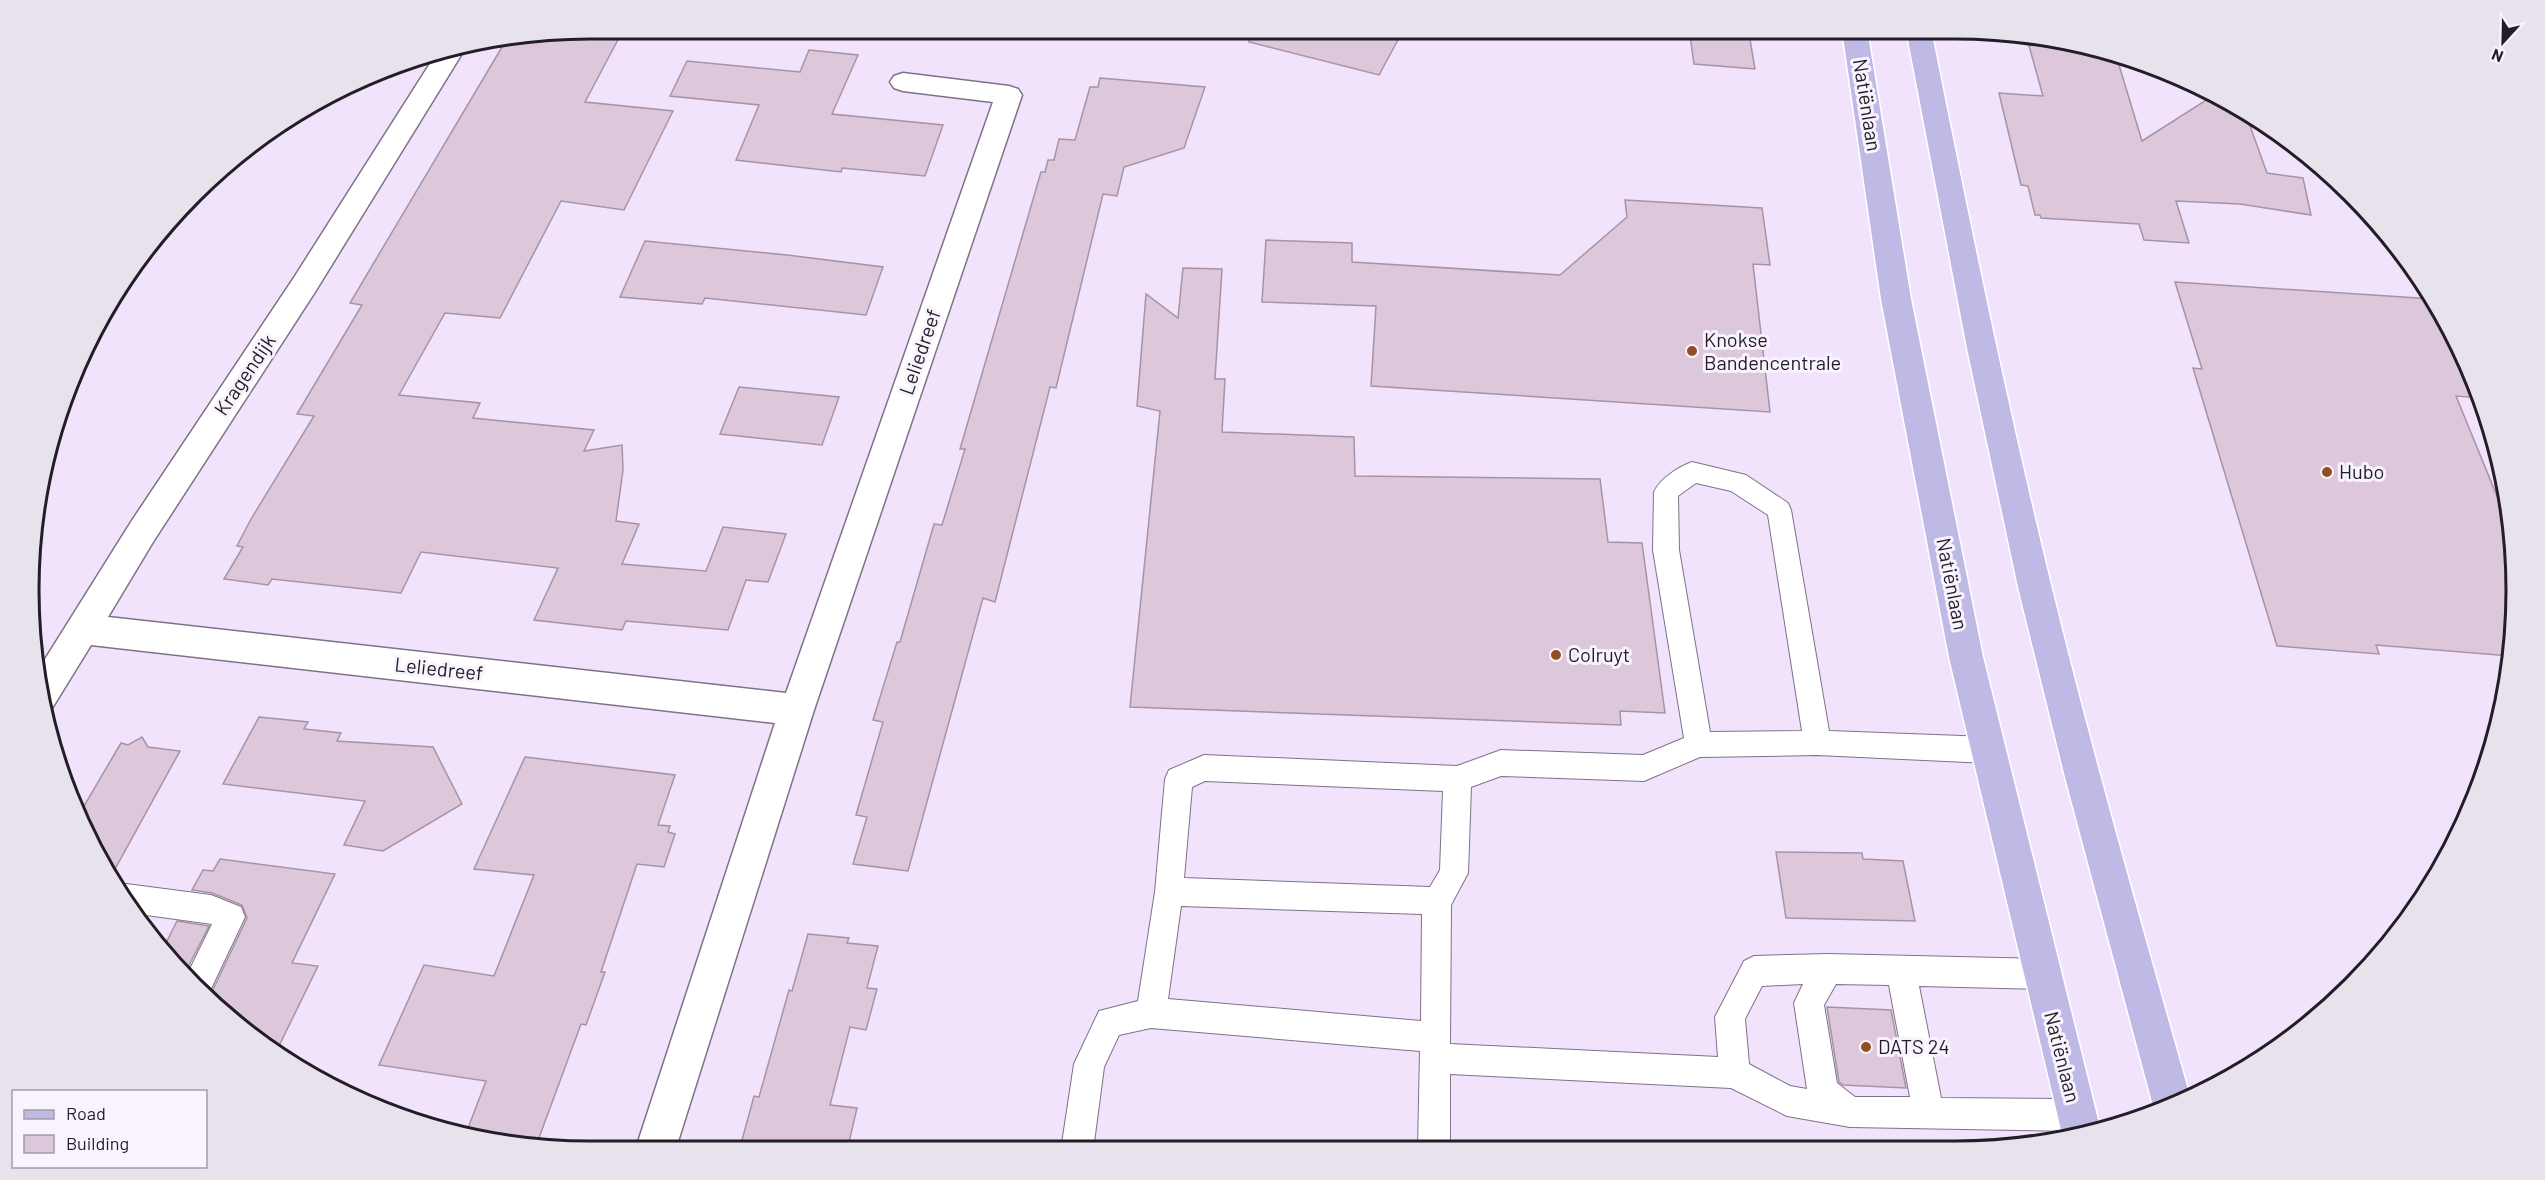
<svg xmlns="http://www.w3.org/2000/svg" width="2545" height="1180" font-family="Barlow,sans-serif">
<style>
.building{fill:#ddc7db;stroke:#a793a5;stroke-width:1.5}
.lines{fill:none;stroke-linecap:round;stroke-linejoin:round}
.service-casing{stroke:#7e7288;stroke-width:2}
.minor-casing{stroke:#7e7288;stroke-width:3}
.primary-casing{stroke:#fff;stroke-width:3}
.service{fill:#fff;fill-rule:evenodd}
.minor{fill:#fff;fill-rule:evenodd}
.primary{fill:#bfb9e6;fill-rule:evenodd}
.poi-dot{fill:#934e24;stroke:#f9f3fe;stroke-width:2}
.labels{text-anchor:middle;stroke-width:6;stroke-linejoin:round;paint-order:stroke}
.street-label{font-size:20px;fill:#221d26;stroke:#f9f3fe}
.poi-label{font-size:20px;fill:#221d26;stroke:#f9f3fe;text-anchor:start}
.rim{fill:none;stroke:#221d26;stroke-width:3}
</style>
<rect width="100%" height="100%" fill="#f0e3fb"/>
<g class="building">
<path d="M 1250,28 L 1362,28 L 1399,38 L 1379,75 L 1249,42 Z"/>
<path d="M 1689,28 L 1748,28 L 1755,69 L 1694,64 Z"/>
<path d="M 578,31 L 621,34 L 585,102 L 673,111 L 624,210 L 561,201 L 500,318 L 445,313 L 399,395 L 480,403 L 473,418 L 594,430 L 584,451 L 622,445 L 623,470 L 616,521 L 639,524 L 622,564 L 706,571 L 723,527 L 786,534 L 768,582 L 746,580 L 728,630 L 626,621 L 622,630 L 534,620 L 558,568 L 421,552 L 401,593 L 272,579 L 268,585 L 224,579 L 243,547 L 237,546 L 251,519 L 314,416 L 297,414 L 362,305 L 350,303 L 505,42 Z"/>
<path d="M 2026,35 L 2064,39 L 2116,55 L 2142,141 L 2214,95 L 2245,112 L 2267,173 L 2303,178 L 2311,215 L 2240,204 L 2176,201 L 2189,243 L 2144,240 L 2139,224 L 2041,218 L 2040,215 L 2035,215 L 2028,186 L 2021,185 L 1999,93 L 2043,96 Z"/>
<path d="M 809,50 L 858,55 L 832,114 L 943,125 L 925,176 L 842,168 L 841,172 L 736,160 L 759,105 L 670,96 L 687,61 L 800,72 Z"/>
<path d="M 1100,78 L 1205,87 L 1184,148 L 1124,167 L 1117,196 L 1103,194 L 1056,388 L 1050,387 L 995,602 L 983,598 L 908,871 L 853,864 L 867,817 L 856,815 L 883,722 L 873,720 L 897,642 L 900,642 L 934,524 L 942,525 L 965,449 L 960,449 L 1041,172 L 1045,172 L 1048,160 L 1054,160 L 1059,139 L 1075,140 L 1090,87 L 1098,87 Z"/>
<path d="M 1625,200 L 1762,208 L 1770,265 L 1753,264 L 1770,412 L 1371,386 L 1376,306 L 1262,302 L 1266,240 L 1352,243 L 1352,262 L 1560,275 L 1627,217 Z"/>
<path d="M 645,241 L 787,255 L 883,267 L 866,315 L 705,298 L 702,304 L 620,297 Z"/>
<path d="M 1183,268 L 1222,269 L 1215,379 L 1225,379 L 1222,432 L 1354,437 L 1355,476 L 1600,479 L 1608,542 L 1642,543 L 1665,713 L 1620,711 L 1621,725 L 1130,707 L 1160,411 L 1137,406 L 1146,294 L 1178,318 Z"/>
<path d="M 2175,282 L 2433,299 L 2474,375 L 2481,398 L 2456,396 L 2510,528 L 2516,590 L 2510,656 L 2376,645 L 2379,654 L 2277,646 L 2193,368 L 2202,369 Z"/>
<path d="M 739,387 L 839,397 L 822,445 L 720,434 Z"/>
<path d="M 259,717 L 308,722 L 304,729 L 341,733 L 337,741 L 433,747 L 462,804 L 383,851 L 344,845 L 365,801 L 223,784 Z"/>
<path d="M 142,737 L 148,747 L 180,751 L 110,878 L 104,870 L 81,811 L 121,743 L 128,745 Z"/>
<path d="M 525,757 L 675,775 L 658,825 L 670,826 L 668,832 L 675,834 L 664,867 L 637,864 L 601,972 L 605,972 L 586,1025 L 581,1024 L 536,1146 L 481,1141 L 465,1136 L 486,1081 L 379,1065 L 424,965 L 494,976 L 534,875 L 474,869 Z"/>
<path d="M 1776,852 L 1862,853 L 1863,859 L 1903,861 L 1915,921 L 1786,918 Z"/>
<path d="M 220,859 L 335,874 L 292,963 L 318,966 L 278,1048 L 220,1012 L 207,997 L 210,996 L 247,918 L 242,905 L 212,893 L 192,890 L 203,870 L 213,871 Z"/>
<path d="M 177,921 L 209,926 L 186,971 L 165,945 Z"/>
<path d="M 808,934 L 849,938 L 847,943 L 878,946 L 867,988 L 877,989 L 866,1030 L 850,1027 L 830,1105 L 857,1108 L 847,1151 L 739,1151 L 754,1096 L 759,1097 L 789,990 L 792,991 Z"/>
<path d="M 1827,1007 L 1891,1010 L 1906,1088 L 1843,1085 L 1839,1082 Z"/>
</g>
<g class="lines">
<defs>
<g id="service">
<path d="M 1692,462 L 1746,475 L 1788,503 L 1791,510 L 1829,731 L 1988,737 L 1998,741 L 2002,750 L 1998,759 L 1988,763 L 1817,755 L 1700,757 L 1644,781 L 1501,776 L 1471,787 L 1468,873 L 1451,905 L 1450,1044 L 1718,1057 L 1715,1017 L 1744,961 L 1754,956 L 1828,954 L 2042,959 L 2052,964 L 2057,974 L 2052,984 L 2042,989 L 1919,986 L 1941,1098 L 2076,1099 L 2087,1104 L 2092,1115 L 2087,1126 L 2076,1131 L 1850,1127 L 1787,1116 L 1731,1088 L 1450,1074 L 1450,1149 L 1418,1149 L 1420,1051 L 1151,1028 L 1119,1035 L 1104,1067 L 1093,1150 L 1061,1150 L 1074,1064 L 1099,1011 L 1138,1001 L 1155,892 L 1165,779 L 1169,770 L 1204,755 L 1457,766 L 1501,750 L 1643,755 L 1684,738 L 1653,550 L 1654,492 C 1660,479 1678,467 1692,462 ZM 1696,483 L 1731,491 L 1768,515 L 1802,731 L 1710,732 L 1679,550 L 1678,496 ZM 1205,781 L 1443,791 L 1440,870 L 1430,887 L 1184,878 L 1192,787 ZM 1181,906 L 1422,914 L 1421,1021 L 1168,999 ZM 1803,984 L 1794,1003 L 1807,1089 L 1790,1086 L 1749,1064 L 1745,1019 L 1762,986 ZM 1836,984 L 1889,985 L 1910,1097 L 1855,1097 L 1837,1083 L 1824,1005 Z"/>
<path d="M 126,884 L 211,895 L 241,907 L 245,917 L 208,995 L 188,973 L 212,924 L 139,914 L 117,887 Z"/>
</g>
<path id="minor" d="M 461,50 L 463,52 L 315,292 L 153,542 L 108,617 L 786,693 L 993,102 L 903,91 L 894,88 L 890,82 L 894,76 L 903,73 L 1009,86 L 1018,89 L 1022,95 L 814,710 L 675,1151 L 635,1151 L 775,723 L 91,645 L 51,710 L 44,713 L 39,699 L 37,672 L 131,522 L 295,276 L 436,54 Z"/>
<g id="primary">
<path d="M 1842,29 L 1867,29 L 1911,299 L 1983,657 L 2100,1128 L 2063,1138 L 1949,657 L 1881,299 Z"/>
<path d="M 1906,29 L 1931,29 C 1968,215 2006,401 2051,585 C 2093,757 2142,927 2190,1097 L 2170,1109 L 2155,1113 L 2065,777 L 2018,587 L 1967,348 Z"/>
</g>
</defs>
<use href="#service" class="service-casing"/>
<use href="#minor" class="minor-casing"/>
<use href="#primary" class="primary-casing"/>
<use href="#service" class="service"/>
<use href="#minor" class="minor"/>
<use href="#primary" class="primary"/>
</g>
<g class="poi-dot">
<circle cx="1692" cy="351" r="6"/>
<circle cx="2327" cy="472" r="6"/>
<circle cx="1556" cy="655" r="6"/>
<circle cx="1866" cy="1047" r="6"/>
</g>
<g class="labels">
<g class="street-label">
<text transform="translate(1867 105) rotate(81)" y="7">Natiënlaan</text>
<text transform="translate(920 352) rotate(-71)" y="7">Leliedreef</text>
<text transform="translate(245 375) rotate(-56)" y="7">Kragendijk</text>
<text transform="translate(1952 584) rotate(79)" y="7">Natiënlaan</text>
<text transform="translate(439 669) rotate(6)" y="7">Leliedreef</text>
<text transform="translate(2062 1057) rotate(76)" y="7">Natiënlaan</text>
</g>
<g class="poi-label">
<text x="1704" y="347">Knokse<tspan x="1704" dy="23">Bandencentrale</tspan></text>
<text x="2339" y="479">Hubo</text>
<text x="1568" y="662">Colruyt</text>
<text x="1878" y="1054">DATS 24</text>
</g>
</g>
<path d="M0 0H2545V1180H0ZM590 39H1955A551 551 0 0 1 2506 590V590A551 551 0 0 1 1955 1141H590A551 551 0 0 1 39 590V590A551 551 0 0 1 590 39Z" fill="#e8e2ed" fill-rule="evenodd"/>
<path class="rim" d="M590 39H1955A551 551 0 0 1 2506 590V590A551 551 0 0 1 1955 1141H590A551 551 0 0 1 39 590V590A551 551 0 0 1 590 39Z"/>
<rect x="12" y="1090" width="195" height="78" fill="#f9f3fe" stroke="#a39da8" stroke-width="1.5"/>
<rect x="24" y="1110" width="30" height="9" fill="#bfb9e6" stroke="#a39da8" stroke-width="1.5"/>
<text x="66" y="1120" font-size="18" fill="#221d26">Road</text>
<rect x="24" y="1135" width="30" height="18" fill="#ddc7db" stroke="#a39da8" stroke-width="1.5"/>
<text x="66" y="1150" font-size="18" fill="#221d26">Building</text>
<g transform="translate(2503 42) rotate(202)" stroke="#f9f3fe" stroke-width="4.5" paint-order="stroke">
<path d="M0-4.5L10 22L0 15L-10 22Z" fill="#221d26"/>
<text y="-9" font-size="16" font-weight="bold" text-anchor="middle" fill="#221d26">N</text>
</g>
</svg>
